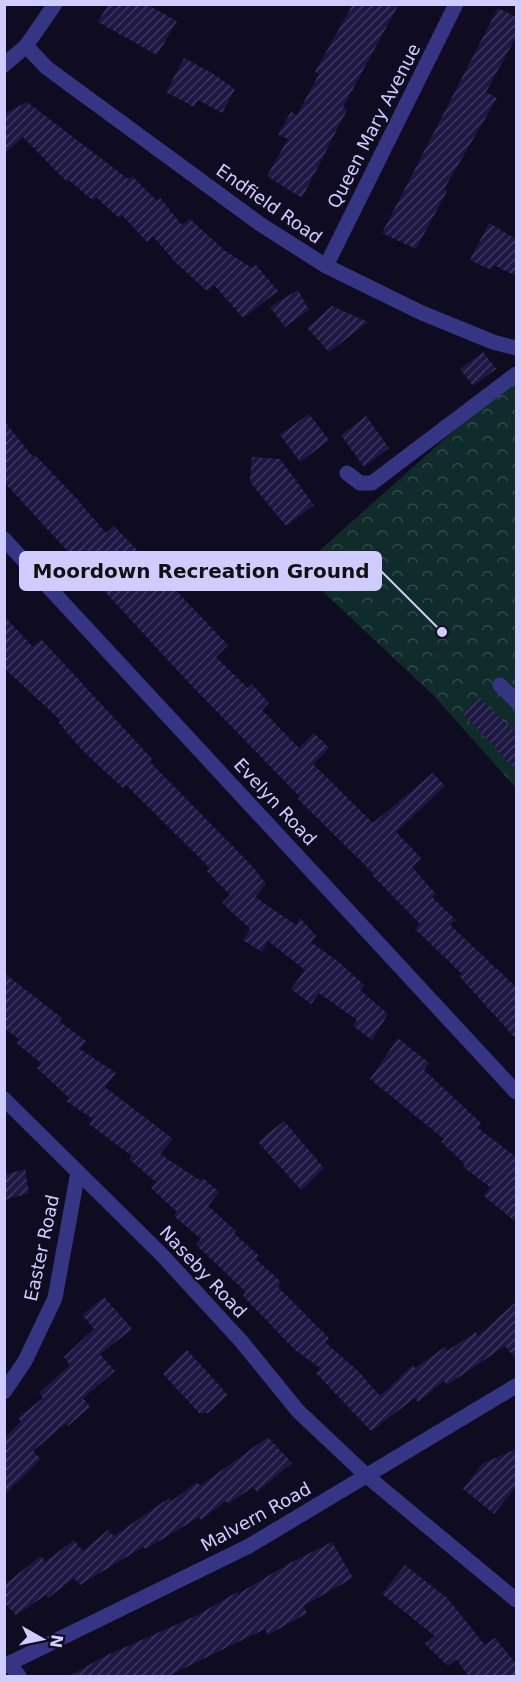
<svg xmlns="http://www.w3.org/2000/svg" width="521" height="1681" font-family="'DejaVu Sans',sans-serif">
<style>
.park{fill:url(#park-crowns)}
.building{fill:url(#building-hatch)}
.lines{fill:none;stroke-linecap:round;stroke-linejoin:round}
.minor{stroke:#363583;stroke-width:15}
.labels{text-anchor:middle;stroke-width:4.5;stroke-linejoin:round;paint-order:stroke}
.street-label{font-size:18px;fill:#d1ccff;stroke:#0f0c21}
.leader{fill:none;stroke:#d1ccff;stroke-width:2}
.callout-dot{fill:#d1ccff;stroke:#0f0c21;stroke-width:2}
.callout{fill:#d1ccff;stroke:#d1ccff;stroke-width:2}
.callout-label{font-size:20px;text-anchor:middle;font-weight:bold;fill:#111}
</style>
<defs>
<pattern id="park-crowns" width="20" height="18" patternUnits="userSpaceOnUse" patternTransform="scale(1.5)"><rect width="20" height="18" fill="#0f2c2a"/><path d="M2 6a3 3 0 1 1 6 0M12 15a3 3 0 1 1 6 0" fill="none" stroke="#31494a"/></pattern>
<pattern id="building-hatch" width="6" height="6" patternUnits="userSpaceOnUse" patternTransform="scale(1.5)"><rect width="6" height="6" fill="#1f1743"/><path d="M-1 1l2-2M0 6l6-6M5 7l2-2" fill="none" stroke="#3e385f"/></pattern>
</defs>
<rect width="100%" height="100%" fill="#0f0c21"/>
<path class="park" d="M 516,375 L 516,788 L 434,696 L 299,569 Z"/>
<g class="building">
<path d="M 108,4 L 146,4 L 177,21 L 157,55 L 98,22 Z"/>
<path d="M 353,4 L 399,4 L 343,107 L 347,110 L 302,198 L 267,176 L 288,139 L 278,134 L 291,112 L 297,115 L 319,74 L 315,72 Z"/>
<path d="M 498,8 L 516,17 L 516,37 L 486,92 L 497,98 L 444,189 L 447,191 L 416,249 L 382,233 Z"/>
<path d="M 184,58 L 212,73 L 235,89 L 222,113 L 198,100 L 194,107 L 166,92 Z"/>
<path d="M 27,102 L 128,179 L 132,176 L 157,201 L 160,198 L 182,225 L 190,219 L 224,250 L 252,268 L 256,265 L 278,291 L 243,318 L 214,285 L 207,291 L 176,263 L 153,236 L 147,242 L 122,215 L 119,218 L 96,197 L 92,200 L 69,180 L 67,182 L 23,137 L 4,154 L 4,114 Z"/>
<path d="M 489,223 L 516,239 L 516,276 L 494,265 L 491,270 L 470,260 Z"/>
<path d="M 298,290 L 309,310 L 285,327 L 270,307 Z"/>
<path d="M 332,306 L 368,322 L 329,352 L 307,328 Z"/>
<path d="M 483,352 L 496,369 L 473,386 L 460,369 Z"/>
<path d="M 309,414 L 329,440 L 300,462 L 280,435 Z"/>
<path d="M 366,416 L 389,448 L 364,467 L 341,435 Z"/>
<path d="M 4,421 L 33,457 L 35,455 L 76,498 L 106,533 L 114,526 L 228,645 L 216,657 L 248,688 L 252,684 L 269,703 L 262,710 L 299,748 L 314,733 L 329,748 L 313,764 L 373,823 L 433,773 L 445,786 L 396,832 L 421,858 L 412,867 L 436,894 L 432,897 L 456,920 L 450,925 L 516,987 L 516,1039 L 459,976 L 462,974 L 415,929 L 420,924 L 372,875 L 374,874 L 298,799 L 300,797 L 189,683 L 4,482 Z"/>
<path d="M 252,457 L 280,459 L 314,505 L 286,526 L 250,482 Z"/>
<path d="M 4,616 L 33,647 L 41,639 L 153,760 L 150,762 L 253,867 L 266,884 L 255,897 L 296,925 L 300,918 L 316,936 L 311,942 L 340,963 L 364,985 L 360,990 L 388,1014 L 372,1040 L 353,1026 L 357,1020 L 319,993 L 311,1004 L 291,989 L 305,970 L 268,941 L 262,952 L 243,940 L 250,929 L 222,903 L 230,895 L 207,871 L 210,868 L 126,785 L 123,788 L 83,751 L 58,722 L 60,720 L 4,668 Z"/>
<path d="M 478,696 L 516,733 L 516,770 L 463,714 Z"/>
<path d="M 4,973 L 62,1018 L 59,1021 L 86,1041 L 80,1049 L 116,1073 L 105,1087 L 173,1139 L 160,1154 L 201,1181 L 203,1178 L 219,1192 L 208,1206 L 236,1231 L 234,1233 L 259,1256 L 256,1259 L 281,1282 L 278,1287 L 329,1338 L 326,1343 L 358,1371 L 380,1396 L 413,1365 L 415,1368 L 445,1347 L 447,1351 L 476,1332 L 478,1336 L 516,1302 L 516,1359 L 505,1346 L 447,1385 L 444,1381 L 418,1402 L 415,1398 L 371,1431 L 316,1373 L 320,1368 L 295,1350 L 243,1296 L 246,1292 L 196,1245 L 201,1239 L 174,1216 L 177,1212 L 151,1188 L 156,1182 L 129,1159 L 132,1156 L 89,1124 L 93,1119 L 66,1101 L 69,1098 L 37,1068 L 41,1063 L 16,1043 L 19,1039 L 4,1028 Z"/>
<path d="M 398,1038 L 429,1063 L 424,1070 L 481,1123 L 478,1128 L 516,1157 L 516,1222 L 484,1196 L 490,1187 L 463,1167 L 465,1164 L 441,1142 L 444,1139 L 370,1079 Z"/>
<path d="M 284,1121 L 324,1168 L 301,1190 L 258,1142 Z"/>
<path d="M 25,1169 L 29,1193 L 4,1200 L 4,1175 Z"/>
<path d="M 104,1297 L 132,1329 L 100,1354 L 115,1371 L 83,1398 L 90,1407 L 68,1426 L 66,1423 L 33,1451 L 41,1459 L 4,1495 L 4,1439 L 21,1421 L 18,1418 L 43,1398 L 39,1393 L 70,1365 L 64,1357 L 94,1329 L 82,1315 Z"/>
<path d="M 187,1350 L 228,1395 L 208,1413 L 199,1413 L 163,1374 Z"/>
<path d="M 268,1437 L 292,1463 L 257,1492 L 253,1487 L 228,1504 L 226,1501 L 201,1520 L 199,1517 L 146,1549 L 143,1547 L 80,1585 L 74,1578 L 48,1598 L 46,1595 L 16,1615 L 4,1602 L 4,1585 L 41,1556 L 45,1562 L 74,1540 L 83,1551 L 108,1530 L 114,1536 L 169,1498 L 172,1501 L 197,1482 L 200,1486 Z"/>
<path d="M 516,1449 L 516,1486 L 494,1514 L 463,1489 L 482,1464 Z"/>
<path d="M 332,1542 L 353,1578 L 303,1606 L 307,1613 L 268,1635 L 265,1629 L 166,1677 L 68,1677 L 103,1657 L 198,1615 L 237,1592 L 238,1594 L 290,1563 Z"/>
<path d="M 405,1565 L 448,1599 L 485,1645 L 495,1638 L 516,1664 L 516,1677 L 469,1677 L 456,1659 L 448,1666 L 425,1644 L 435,1636 L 382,1594 Z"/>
</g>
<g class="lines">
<g class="minor">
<path d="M 26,46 L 47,68 L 260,224 L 326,266 L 422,313 L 493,342 L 516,348"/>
<path d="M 4,65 L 26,46 L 55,4"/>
<path d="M 326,266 L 456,4"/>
<path d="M 347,473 L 360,483 L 372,483 L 516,374"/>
<path d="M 4,539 L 516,1092"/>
<path d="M 500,685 L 516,701"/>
<path d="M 4,1099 L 162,1255 L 241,1341 L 298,1411 L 368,1477 L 516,1600"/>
<path d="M 4,1392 L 25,1361 L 55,1298 L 78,1172"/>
<path d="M 9,1663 L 19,1676"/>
<path d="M 4,1666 L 249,1546 L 516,1386"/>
</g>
</g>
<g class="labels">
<g class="street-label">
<text transform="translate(374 126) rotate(-63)" y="6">Queen Mary Avenue</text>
<text transform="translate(269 204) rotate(35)" y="6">Endfield Road</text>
<text transform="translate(275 802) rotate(47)" y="6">Evelyn Road</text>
<text transform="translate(42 1248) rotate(-78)" y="6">Easter Road</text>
<text transform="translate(203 1272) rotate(47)" y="6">Naseby Road</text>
<text transform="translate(256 1517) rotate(-29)" y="6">Malvern Road</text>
</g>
</g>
<path class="leader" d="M442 632L381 571"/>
<circle class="callout-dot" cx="442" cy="632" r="6"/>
<rect class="callout" x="20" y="552" width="361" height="38" rx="6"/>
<g class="callout-label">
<text x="201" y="578">Moordown Recreation Ground</text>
</g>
<rect width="521" height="1681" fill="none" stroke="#d1ccff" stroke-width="12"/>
<g transform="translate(42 1639) rotate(99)" stroke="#0f0c21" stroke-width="4.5" paint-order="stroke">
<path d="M0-4.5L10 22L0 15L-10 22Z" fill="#d1ccff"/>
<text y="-9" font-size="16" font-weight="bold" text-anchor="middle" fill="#d1ccff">N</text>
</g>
</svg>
